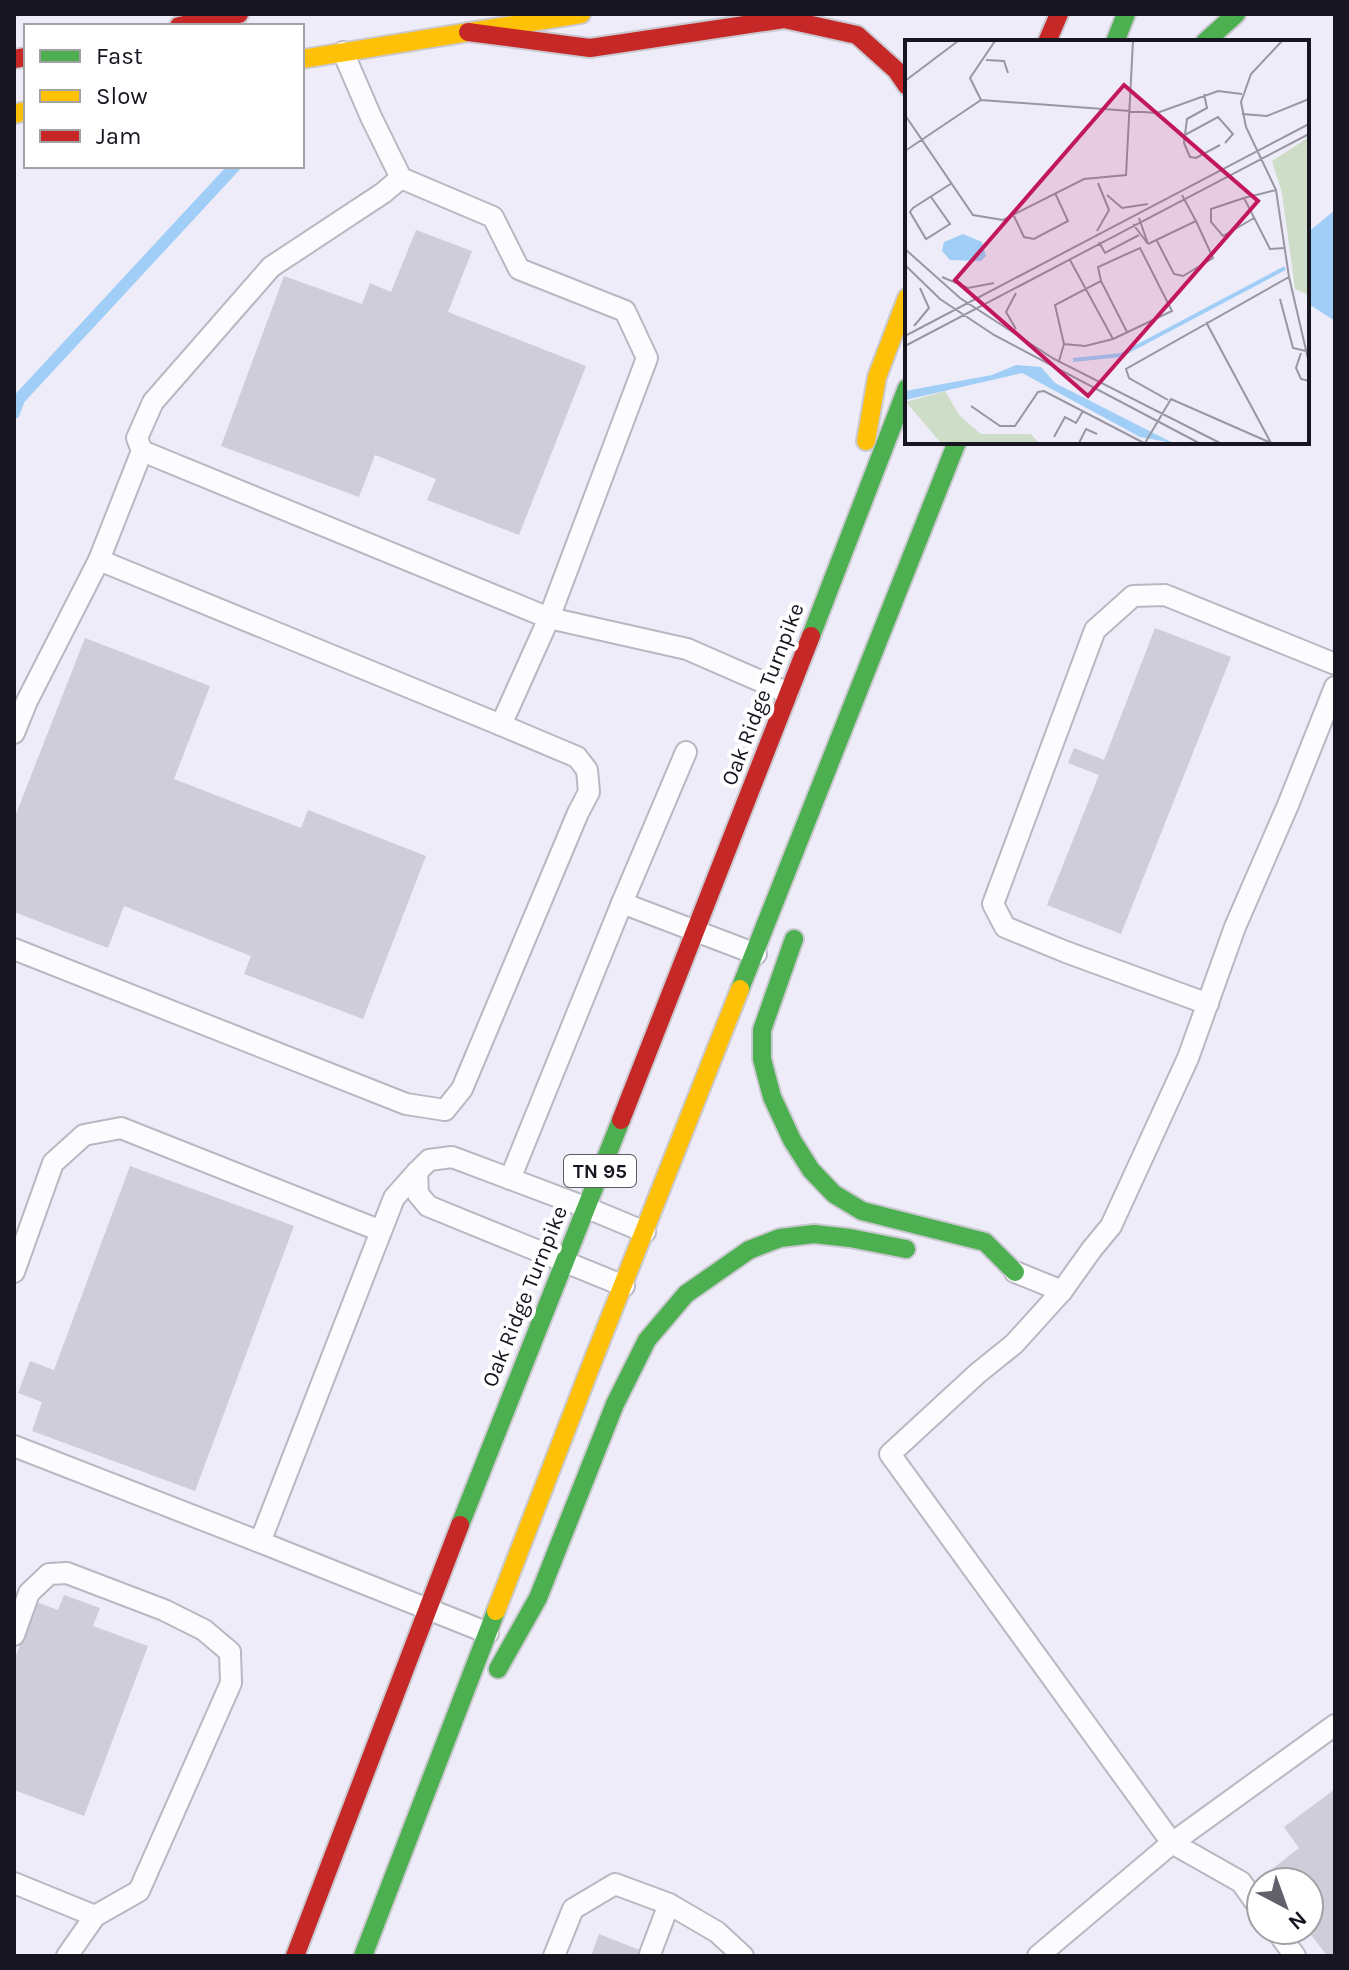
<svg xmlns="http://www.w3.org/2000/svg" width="1349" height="1970" font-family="Karla,sans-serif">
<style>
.water{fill:#a0cef7}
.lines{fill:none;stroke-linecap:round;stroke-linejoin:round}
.stream{stroke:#a0cef7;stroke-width:12}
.building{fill:#cfcdd9}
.lane-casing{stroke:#b9b8c2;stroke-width:24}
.fast-casing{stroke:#cac9d0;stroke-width:22}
.slow-casing{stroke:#cac9d0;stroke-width:22}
.jam-casing{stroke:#cac9d0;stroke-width:22}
.lane{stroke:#fcfcfe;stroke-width:20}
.fast{stroke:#4caf50;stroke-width:18}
.slow{stroke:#ffc107;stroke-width:18}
.jam{stroke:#c62828;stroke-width:18}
.labels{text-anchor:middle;stroke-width:8;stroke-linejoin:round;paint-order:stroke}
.shield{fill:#fff;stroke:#5d5b62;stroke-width:2}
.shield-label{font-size:20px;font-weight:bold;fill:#17151f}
.street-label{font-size:22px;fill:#17151f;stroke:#fff}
.inset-river{fill:none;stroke:#a0cef7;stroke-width:4}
.inset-road{fill:none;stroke:#9896a1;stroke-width:2}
.view{fill:#c2185b;fill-opacity:0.15;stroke:#c2185b;stroke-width:4}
.inset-edge{fill:none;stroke:#17151f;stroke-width:4}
</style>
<rect width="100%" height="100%" fill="#eeecf8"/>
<path class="water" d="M 1335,210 L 1335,321 L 1307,303 L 1307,233 Z"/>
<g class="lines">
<path class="stream" d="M 14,413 L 19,399 L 235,166"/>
</g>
<g class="building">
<path d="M 416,230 L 472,251 L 448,312 L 586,366 L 519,535 L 427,500 L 436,479 L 375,455 L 359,497 L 221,446 L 284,276 L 362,304 L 370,283 L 391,292 Z"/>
<path d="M 1155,628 L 1231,657 L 1121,934 L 1047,905 L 1099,775 L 1068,763 L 1074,748 L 1104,760 Z"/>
<path d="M 85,638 L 210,686 L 174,779 L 301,828 L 308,810 L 426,856 L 363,1019 L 244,974 L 251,956 L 124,906 L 108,948 L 14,912 L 14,819 Z"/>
<path d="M 130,1166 L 294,1226 L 195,1491 L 32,1431 L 42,1402 L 18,1393 L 30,1361 L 54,1370 Z"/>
<path d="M 64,1595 L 100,1608 L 93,1626 L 148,1646 L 84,1816 L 14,1790 L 14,1661 L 36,1602 L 58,1610 Z"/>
<path d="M 1335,1789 L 1335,1956 L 1327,1956 L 1309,1932 L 1309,1882 L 1272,1882 L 1266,1874 L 1299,1848 L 1284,1827 Z"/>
<path d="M 599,1934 L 655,1956 L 591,1956 Z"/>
</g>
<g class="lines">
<defs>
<g id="lane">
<path d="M 401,178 L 383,193 L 271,267 L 153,402 L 137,438 L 142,451 L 549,618 L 687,649 L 788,693"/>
<path d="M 99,560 L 501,725"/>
<path d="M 14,733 L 27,701 L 99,560 L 142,451"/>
<path d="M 622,903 L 686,752"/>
<path d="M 14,949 L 406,1104 L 445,1110 L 462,1089 L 578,813 L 589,792 L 587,770 L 577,757 L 501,725 L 549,618 L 647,358 L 625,311 L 519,269 L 493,217 L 401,178 L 371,117 L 343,52"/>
<path d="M 1208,1004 L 1066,952 L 1005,927 L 993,904 L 1095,630 L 1133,596 L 1165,595 L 1335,664"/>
<path d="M 417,1172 L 394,1198 L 260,1542 L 488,1633"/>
<path d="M 510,1179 L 622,903 L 756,954"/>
<path d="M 14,1272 L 53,1163 L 84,1135 L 121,1128 L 381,1231"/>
<path d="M 1015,1272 L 1062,1291"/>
<path d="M 624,1286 L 428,1206 L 418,1194 L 417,1172 L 429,1160 L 452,1157 L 585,1207 L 645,1232"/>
<path d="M 14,1446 L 260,1542"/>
<path d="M 14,1635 L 29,1593 L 49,1574 L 67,1573 L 164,1610 L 204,1630 L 230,1652 L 231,1683 L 139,1891 L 95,1916"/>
<path d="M 14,1883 L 95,1916 L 67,1956"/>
<path d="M 1261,1910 L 1241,1882 L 1172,1843 L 890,1454 L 978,1373 L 1014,1344 L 1062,1291 L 1092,1249 L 1111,1226 L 1188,1058 L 1235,927 L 1288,805 L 1335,687"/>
<path d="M 1276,1930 L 1295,1956"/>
<path d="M 650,1954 L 669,1904"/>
<path d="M 554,1956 L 573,1909 L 615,1884 L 669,1904 L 717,1932 L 743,1956"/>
<path d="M 1038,1956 L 1172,1843 L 1335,1725"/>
</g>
<g id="fast">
<path d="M 1115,42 L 1126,14"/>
<path d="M 1205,42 L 1236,14"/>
<path d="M 811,636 L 907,388"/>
<path d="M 794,939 L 762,1030 L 762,1059 L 772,1097 L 792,1140 L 811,1170 L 834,1194 L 862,1211 L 985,1242 L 1015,1272"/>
<path d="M 740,989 L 957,442"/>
<path d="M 460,1525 L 621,1120"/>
<path d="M 498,1669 L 538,1598 L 615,1404 L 647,1340 L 686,1294 L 749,1250 L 780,1238 L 814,1234 L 850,1238 L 906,1249"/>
<path d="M 363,1956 L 496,1611"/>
</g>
<g id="slow">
<path d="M 302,59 L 581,14"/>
<path d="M 14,114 L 26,111"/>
<path d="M 866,441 L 877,377 L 907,298"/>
<path d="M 496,1611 L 592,1363 L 740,989"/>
</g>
<g id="jam">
<path d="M 179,26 L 239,14"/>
<path d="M 468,32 L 590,48 L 784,19 L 857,35 L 896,70 L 907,86"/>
<path d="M 1047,42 L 1059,14"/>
<path d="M 14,59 L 26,57"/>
<path d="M 621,1120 L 811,636"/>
<path d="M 295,1956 L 460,1525"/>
</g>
</defs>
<use href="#lane" class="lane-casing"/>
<use href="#fast" class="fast-casing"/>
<use href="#slow" class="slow-casing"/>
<use href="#jam" class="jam-casing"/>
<use href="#lane" class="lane"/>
<use href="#fast" class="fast"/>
<use href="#slow" class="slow"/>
<use href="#jam" class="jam"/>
</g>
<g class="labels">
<rect class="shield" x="564" y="1155" width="72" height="32" rx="6"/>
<g class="shield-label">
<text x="600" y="1178">TN 95</text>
</g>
<g class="street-label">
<text transform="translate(762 694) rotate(-69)" y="8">Oak Ridge Turnpike</text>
<text transform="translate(524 1296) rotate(-68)" y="8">Oak Ridge Turnpike</text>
</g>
</g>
<g transform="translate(905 40)">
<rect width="404" height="404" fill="#eeecf8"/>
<path d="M 404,97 L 404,255 L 390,249 L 377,153 L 367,121 ZM 40,351 L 54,375 L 76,394 L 126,394 L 134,403 L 36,403 L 1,362 Z" fill="#ceddc8"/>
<path d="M 58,194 L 77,202 L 81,216 L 76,221 L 45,220 L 37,211 L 39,202 ZM 111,325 L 136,327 L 150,343 L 268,403 L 235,397 L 117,333 L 0,360 L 0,351 L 87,335 Z" fill="#a0cef7"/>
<path class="inset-river" d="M 168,320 L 216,315 L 380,228"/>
<path class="inset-road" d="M 377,1 L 346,34 L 336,62 L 341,87 L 371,150 L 384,237 L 404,323M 81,20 L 99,21 L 103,33M 0,41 L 53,1M 299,54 L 302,68 L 282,79 L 279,103 L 285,117 L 291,118 L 315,105M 76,60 L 65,38 L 90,1M 337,74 L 362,76 L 404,59M 0,75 L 68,175 L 98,180 L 179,139 L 221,135 L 228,1M 278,96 L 313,77 L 328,94 L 320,103M 0,111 L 76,60 L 252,73 L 313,51 L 337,54M 371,150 L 339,158 L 365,209 L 380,208M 202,155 L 217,168 L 243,164M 26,157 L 45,184 L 21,199 L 5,172 L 8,168 L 47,143M 339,158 L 306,169 L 306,182 L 318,196 L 349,178M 108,174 L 119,197 L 129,199 L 163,181 L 150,153M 228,184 L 243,204 L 234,178M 192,191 L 204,170 L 193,143M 252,201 L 269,234 L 278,236 L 308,218 L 291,181M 194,202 L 200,213 L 234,195M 243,204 L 291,181 L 277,155M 0,209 L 55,258 L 149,319 L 315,403M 0,225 L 35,259 L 89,295 L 294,403M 37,237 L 63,248 L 89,243M 196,241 L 222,292M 375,259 L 388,308 L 401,311M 301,282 L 366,403M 9,286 L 24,268 L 15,248M 111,289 L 101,272 L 111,253M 0,296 L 404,84M 159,304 L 180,306 L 208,299 L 165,220M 0,306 L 404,94M 396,313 L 391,328 L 396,339 L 404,341M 154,321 L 159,304 L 150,265 L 196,241 L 193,227 L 235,208 L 267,271 L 208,299M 263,360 L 224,338 L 221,329 L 384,237M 66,366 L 95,386 L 110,386 L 133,352 L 139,351 L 239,403M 149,397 L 160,377 L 171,383 L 178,371M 174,403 L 181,389 L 192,394M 240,403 L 266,359 L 366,403"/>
<path class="view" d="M 219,45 L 353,161 L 183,356 L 50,240 Z"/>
<rect width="404" height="404" class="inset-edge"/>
</g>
<rect width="1349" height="1970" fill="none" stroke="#17151f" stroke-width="32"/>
<rect x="24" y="24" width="280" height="144" fill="#ffffff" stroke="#a2a1a5" stroke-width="2"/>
<rect x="40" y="50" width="40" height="12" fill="#4caf50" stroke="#a2a1a5" stroke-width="2"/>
<text x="96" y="64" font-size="24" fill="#17151f">Fast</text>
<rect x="40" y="90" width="40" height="12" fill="#ffc107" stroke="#a2a1a5" stroke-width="2"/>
<text x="96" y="104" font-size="24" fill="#17151f">Slow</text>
<rect x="40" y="130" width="40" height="12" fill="#c62828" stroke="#a2a1a5" stroke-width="2"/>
<text x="96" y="144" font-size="24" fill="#17151f">Jam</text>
<g transform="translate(1285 1906) rotate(139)"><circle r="38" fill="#ffffff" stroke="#a2a1a5" stroke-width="2"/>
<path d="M0-6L14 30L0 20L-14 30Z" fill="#62606b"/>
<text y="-12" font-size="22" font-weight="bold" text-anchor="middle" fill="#17151f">N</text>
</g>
</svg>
